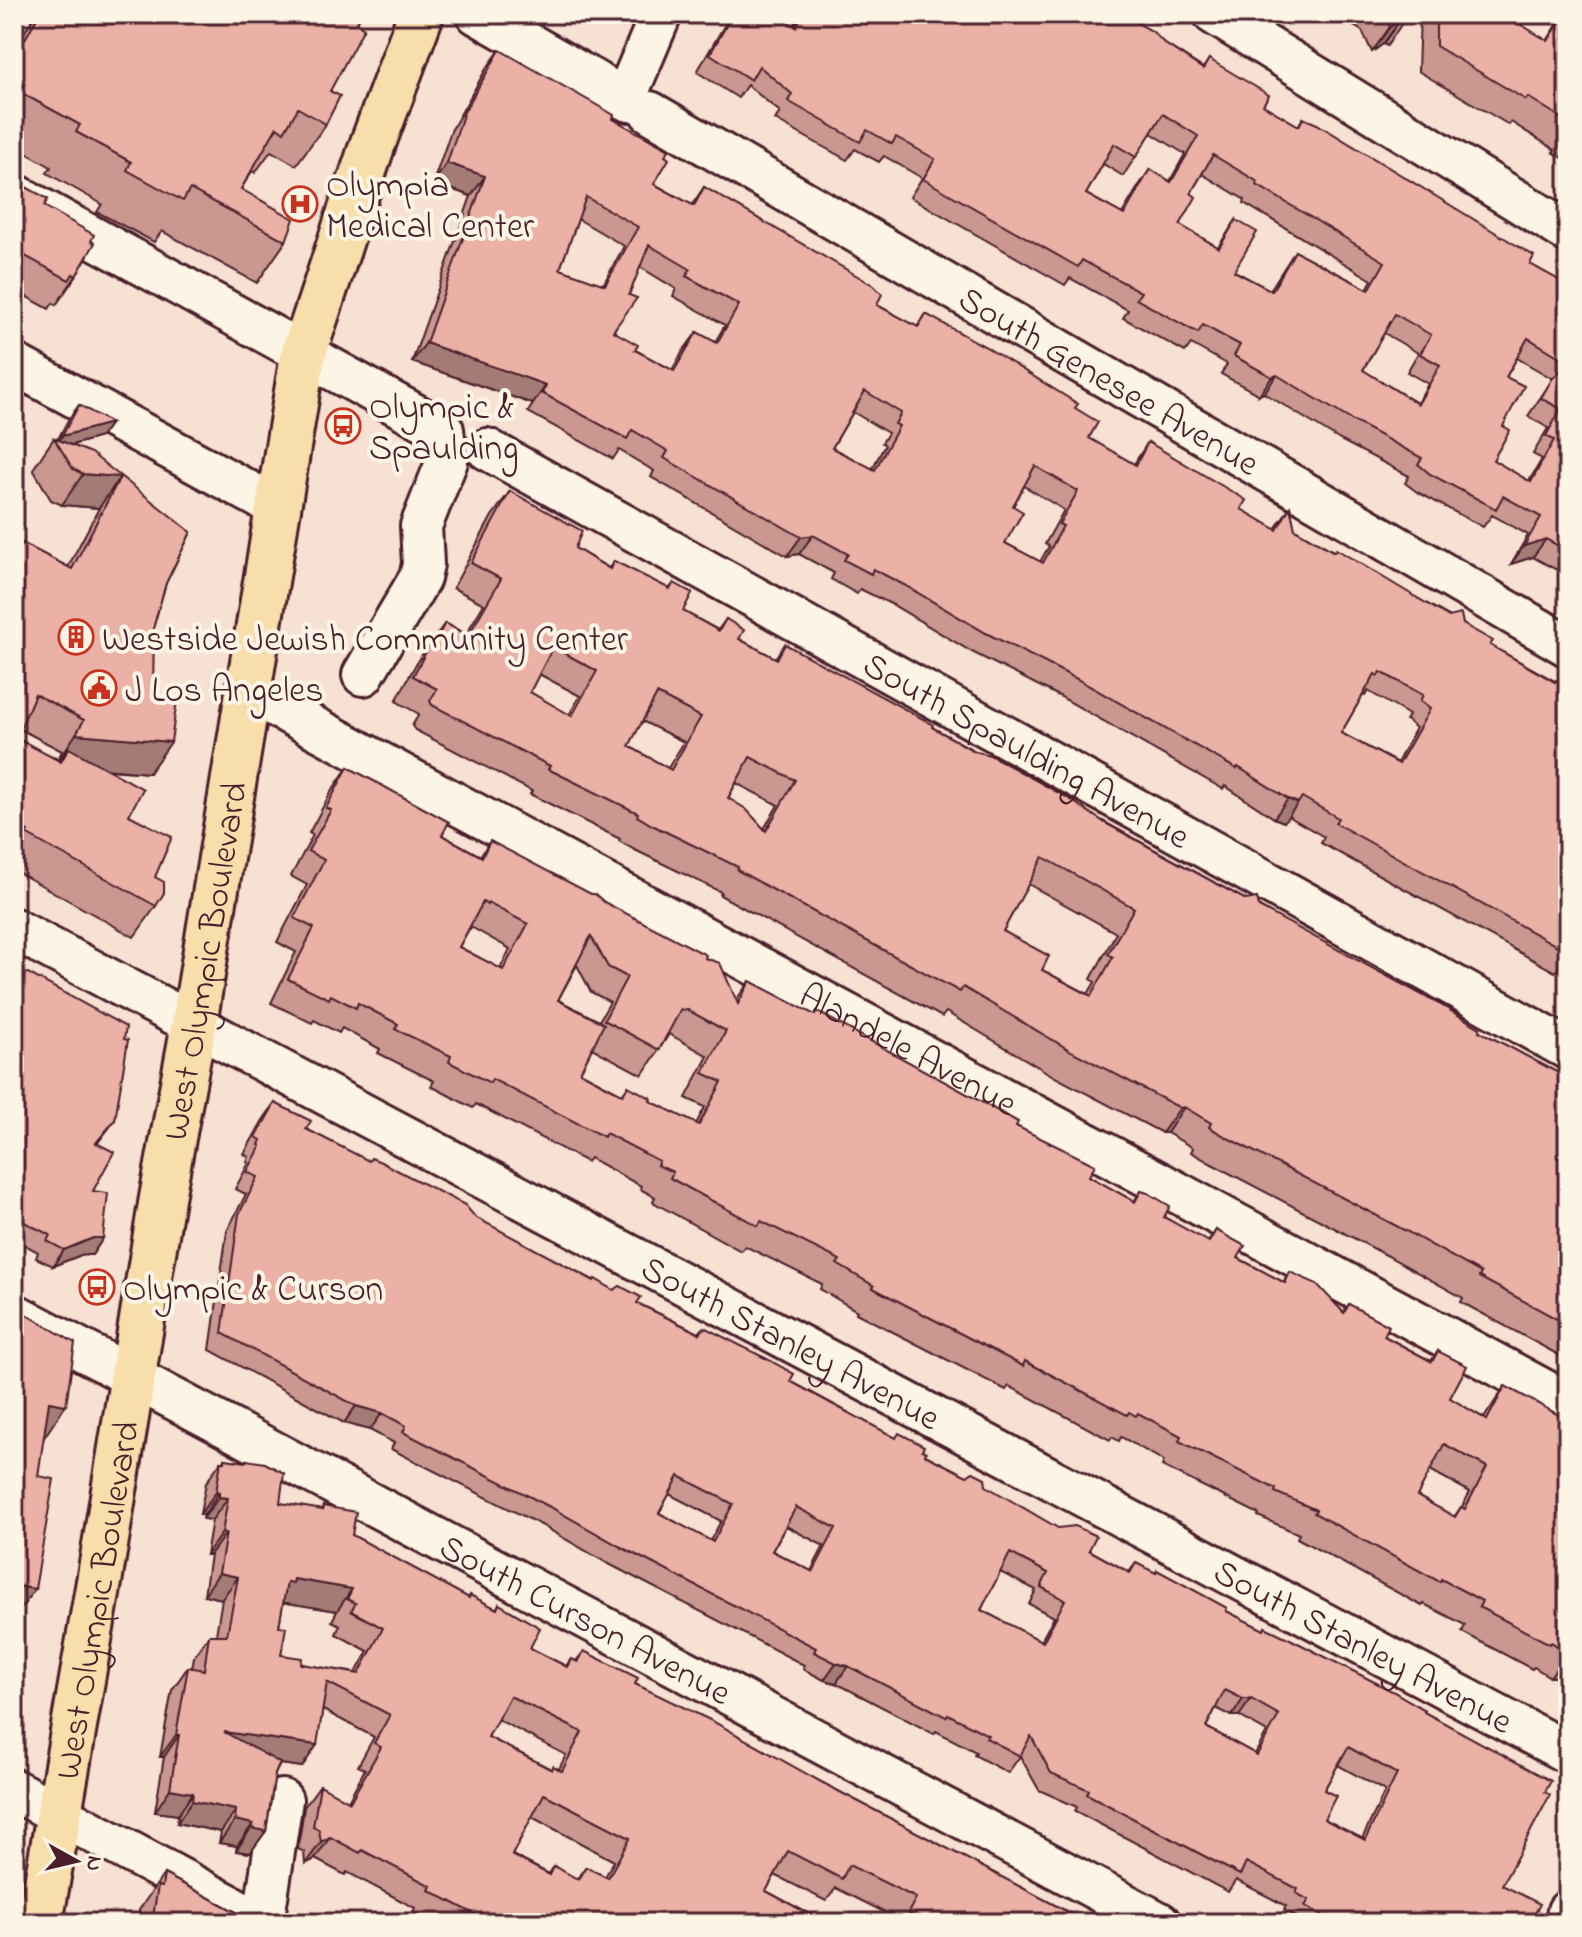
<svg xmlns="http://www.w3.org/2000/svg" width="1582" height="1937" font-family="'Indie Flower',sans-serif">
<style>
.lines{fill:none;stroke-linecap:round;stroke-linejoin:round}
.minor-casing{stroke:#4a1f2b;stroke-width:46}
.major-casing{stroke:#4a1f2b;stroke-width:50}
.minor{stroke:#fcf5e5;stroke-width:40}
.major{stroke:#f8deab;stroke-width:44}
.wall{fill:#ca9890;stroke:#4a1f2b;stroke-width:2;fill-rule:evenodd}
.shaded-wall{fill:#a47c75;stroke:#4a1f2b;stroke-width:2}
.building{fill:#ebb1a7;stroke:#4a1f2b;stroke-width:2;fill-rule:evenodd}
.labels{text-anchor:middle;stroke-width:8;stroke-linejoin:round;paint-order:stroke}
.poi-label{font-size:36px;fill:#4a1f2b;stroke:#fcf5e5;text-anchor:start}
.street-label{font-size:36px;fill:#4a1f2b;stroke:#fcf5e5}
</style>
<rect width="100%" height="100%" fill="#f7e1d2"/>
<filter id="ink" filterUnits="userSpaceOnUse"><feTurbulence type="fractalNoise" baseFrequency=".0125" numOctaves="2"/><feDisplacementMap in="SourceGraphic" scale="16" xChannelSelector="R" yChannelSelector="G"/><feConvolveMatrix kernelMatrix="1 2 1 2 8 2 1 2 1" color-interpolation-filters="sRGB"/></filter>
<g filter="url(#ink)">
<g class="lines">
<defs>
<g id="minor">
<path d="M 477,14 L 629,101"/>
<path d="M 1214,14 L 1568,232"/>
<path d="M 625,99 L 661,14"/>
<path id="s1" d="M 650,112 L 1568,646"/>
<path d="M 14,194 L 443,430 L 447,461 L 421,526 L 423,564 L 420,578 L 363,675"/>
<path d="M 14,364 L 279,508"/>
<path id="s2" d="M 487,449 L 1568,1049"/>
<path id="s3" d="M 249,692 L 1568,1403"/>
<path id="s4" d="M 14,929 L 1568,1753"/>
<path id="s5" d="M 14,1314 L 1160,1923"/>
<path d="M 14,1790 L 263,1923"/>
<path d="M 263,1923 L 282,1800"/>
<path d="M 1566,1923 L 1568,1911"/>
</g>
<g id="major">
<path id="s6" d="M 40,1923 L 100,1576 L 162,1198 L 194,1024 L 303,355 L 373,143 L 421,14"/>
</g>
</defs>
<use href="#minor" class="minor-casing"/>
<use href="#major" class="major-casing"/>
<use href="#minor" class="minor"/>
<use href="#major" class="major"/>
</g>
<g class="wall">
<path d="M 36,14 L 357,23 L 330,91 L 326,124 L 296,165 L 271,151 L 255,173 L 252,171 L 241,189 L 286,241 L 257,283 L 162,231 L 154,242 L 97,212 L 102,204 L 47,173 L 51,167 L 14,146 L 14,48 Z"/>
<path d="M 731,14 L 774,14 L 794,26 L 801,14 L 1121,14 L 1165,44 L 1203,68 L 1209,59 L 1263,105 L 1298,126 L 1303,118 L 1530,264 L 1566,284 L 1568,281 L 1568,576 L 1533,557 L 1511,564 L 1528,535 L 1492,515 L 1483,527 L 1417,492 L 1405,483 L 1409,476 L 1340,440 L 1264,393 L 1259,395 L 1221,374 L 1227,364 L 1191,344 L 1185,352 L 1123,318 L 1128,310 L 1070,278 L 1065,285 L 910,197 L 922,178 L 884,156 L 879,162 L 855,149 L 847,160 L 775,120 L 780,112 L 747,85 L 738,98 L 697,72 ZM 1151,133 L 1185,154 L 1170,181 L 1150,169 L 1138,187 L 1122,214 L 1086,194 L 1103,164 L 1123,176 ZM 1202,174 L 1245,200 L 1244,203 L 1372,280 L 1367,289 L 1295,251 L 1270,290 L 1234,271 L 1236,220 L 1218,247 L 1180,225 L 1191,193 ZM 1384,333 L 1418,353 L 1407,372 L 1428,384 L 1417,403 L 1363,370 ZM 1517,358 L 1553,379 L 1528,416 L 1548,428 L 1533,454 L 1542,459 L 1529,481 L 1493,460 L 1503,426 L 1506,377 Z"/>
<path d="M 1318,14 L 1408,14 L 1387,46 L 1383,44 L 1372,52 L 1362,31 L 1335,15 L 1331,22 Z"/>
<path d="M 1420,14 L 1517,14 L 1513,20 L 1547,41 L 1564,14 L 1568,14 L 1568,161 L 1553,152 L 1555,150 L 1511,122 L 1509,125 L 1418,71 Z"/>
<path d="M 500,50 L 613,119 L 665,156 L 654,184 L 692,205 L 704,187 L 877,305 L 917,327 L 926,314 L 1075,408 L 1089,438 L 1134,464 L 1148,442 L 1241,509 L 1275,529 L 1290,507 L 1295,529 L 1463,624 L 1490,645 L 1555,681 L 1568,685 L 1568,963 L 1563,961 L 1555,972 L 1321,843 L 1324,837 L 1288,816 L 1284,822 L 1274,818 L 1225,786 L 1223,789 L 1061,697 L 972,652 L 893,605 L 860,589 L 857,594 L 831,579 L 834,573 L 799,554 L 787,556 L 651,477 L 654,471 L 619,450 L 613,459 L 528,412 L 533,404 L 412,362 L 471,196 L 433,183 L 451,131 L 486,69 ZM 578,219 L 624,246 L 603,285 L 560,269 ZM 640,267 L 676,289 L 673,296 L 725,325 L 715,342 L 697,332 L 683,351 L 672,370 L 635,350 L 614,331 ZM 853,412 L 888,433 L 882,443 L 885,445 L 872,469 L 832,448 ZM 1024,486 L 1064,510 L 1045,544 L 1049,546 L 1040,562 L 1005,543 L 1013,506 ZM 1368,691 L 1409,715 L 1406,720 L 1416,728 L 1397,763 L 1341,733 L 1363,695 L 1365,696 Z"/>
<path d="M 24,186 L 44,206 L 76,276 L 56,305 L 53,303 L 49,309 L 14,290 L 14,190 L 19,193 Z"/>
<path d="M 79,405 L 111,423 L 101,437 L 72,445 L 191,532 L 166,583 L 154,625 L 149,773 L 108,770 L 129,815 L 155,877 L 156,906 L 134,937 L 14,870 L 14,539 L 68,567 L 99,508 L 62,505 L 51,500 L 33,469 L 54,438 L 58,439 L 68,420 ZM 20,729 L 62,751 L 58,759 L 16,738 Z"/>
<path d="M 510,491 L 575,548 L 609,568 L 614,561 L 669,589 L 674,583 L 683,611 L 718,630 L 726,619 L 739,639 L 775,658 L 785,644 L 932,727 L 1259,907 L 1479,1031 L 1568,1078 L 1568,1360 L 1461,1302 L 1463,1298 L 1388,1256 L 1212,1164 L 1191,1152 L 1193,1148 L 1167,1133 L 1162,1133 L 1055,1077 L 946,1012 L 942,1017 L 720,895 L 721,892 L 635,850 L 619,841 L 620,839 L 530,794 L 532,791 L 415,730 L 412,726 L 419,714 L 396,701 L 417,662 L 445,623 L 466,634 L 484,604 L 453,588 L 492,516 ZM 539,674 L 580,696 L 569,715 L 530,692 ZM 642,721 L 684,742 L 668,768 L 629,746 ZM 736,783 L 778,805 L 764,829 L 728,798 ZM 1028,884 L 1116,933 L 1091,979 L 1095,982 L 1088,994 L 1042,970 L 1003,931 Z"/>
<path d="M 348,767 L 442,835 L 480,856 L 490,841 L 705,958 L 736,1000 L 750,981 L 1016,1126 L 1089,1176 L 1134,1201 L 1141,1191 L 1164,1217 L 1208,1242 L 1216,1230 L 1238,1258 L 1283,1282 L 1290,1272 L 1343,1313 L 1349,1304 L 1384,1336 L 1431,1361 L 1438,1351 L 1450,1398 L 1484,1418 L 1505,1386 L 1568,1420 L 1568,1667 L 1561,1677 L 1550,1677 L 1534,1667 L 1532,1669 L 1462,1632 L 1465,1625 L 1424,1604 L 1422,1606 L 1297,1538 L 1299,1534 L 1258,1516 L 1259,1514 L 1162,1466 L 1164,1461 L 1121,1437 L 1119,1441 L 1112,1437 L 1110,1440 L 1009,1386 L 1006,1390 L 856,1313 L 857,1311 L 820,1289 L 822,1284 L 745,1246 L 741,1251 L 653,1202 L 655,1197 L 640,1189 L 641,1186 L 590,1158 L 587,1162 L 476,1104 L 473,1108 L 431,1086 L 434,1081 L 378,1053 L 380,1049 L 342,1028 L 339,1033 L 314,1020 L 312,1023 L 271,1003 L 296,952 L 277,942 L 307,885 L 291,876 L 313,835 L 309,833 L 331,792 ZM 471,927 L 510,949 L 500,969 L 459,947 L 469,929 L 470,929 ZM 577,965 L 591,992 L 610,1002 L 599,1021 L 558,1000 ZM 669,1034 L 708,1056 L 686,1098 L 705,1107 L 696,1124 L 650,1101 L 628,1086 L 622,1094 L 580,1072 L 592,1048 L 642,1075 L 659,1050 ZM 1430,1470 L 1470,1492 L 1462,1507 L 1461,1507 L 1454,1517 L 1417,1496 Z"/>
<path d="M 14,968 L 124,1039 L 115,1120 L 97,1144 L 93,1191 L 103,1238 L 92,1255 L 81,1255 L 53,1266 L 36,1258 L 38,1252 L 14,1239 Z"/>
<path d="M 275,1103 L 306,1129 L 637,1303 L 699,1333 L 704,1327 L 790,1381 L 895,1438 L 922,1450 L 925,1455 L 986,1486 L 1089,1550 L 1129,1572 L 1136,1563 L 1226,1611 L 1424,1712 L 1502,1885 L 1530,1923 L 1293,1923 L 1297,1917 L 1284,1910 L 1286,1906 L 1236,1880 L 1228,1892 L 1075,1811 L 1077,1807 L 1039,1790 L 1020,1756 L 1008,1773 L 974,1755 L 976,1752 L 936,1731 L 934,1734 L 836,1683 L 824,1680 L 803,1669 L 804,1665 L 607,1563 L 541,1525 L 391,1449 L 394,1443 L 370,1430 L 344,1423 L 210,1350 L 227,1231 L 246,1194 L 235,1189 L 249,1163 L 247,1162 L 249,1157 L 244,1154 L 263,1120 ZM 669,1494 L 721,1521 L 710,1541 L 659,1513 ZM 786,1526 L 824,1546 L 811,1571 L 772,1551 ZM 1000,1572 L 1036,1590 L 1029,1604 L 1054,1617 L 1041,1641 L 981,1610 ZM 1216,1708 L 1232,1716 L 1239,1716 L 1267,1732 L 1255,1754 L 1206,1727 ZM 1338,1765 L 1385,1791 L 1362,1839 L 1324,1819 L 1324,1790 Z"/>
<path d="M 225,1459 L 245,1462 L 247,1460 L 280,1503 L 321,1510 L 323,1506 L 352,1535 L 468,1598 L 496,1609 L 499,1604 L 530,1648 L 566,1666 L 571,1659 L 576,1661 L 584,1651 L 635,1684 L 1089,1923 L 898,1923 L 900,1920 L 836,1888 L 826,1901 L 775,1875 L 766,1891 L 824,1922 L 829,1915 L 843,1923 L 434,1923 L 413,1912 L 415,1908 L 347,1872 L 345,1875 L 315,1859 L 305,1864 L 304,1852 L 298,1849 L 304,1807 L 320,1785 L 348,1801 L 365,1769 L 358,1766 L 374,1737 L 323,1710 L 302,1767 L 280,1764 L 275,1774 L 266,1831 L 250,1853 L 236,1851 L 237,1846 L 219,1843 L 221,1832 L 177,1823 L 178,1815 L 155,1812 L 164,1757 L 160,1757 L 172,1690 L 188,1667 L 192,1668 L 194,1657 L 209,1635 L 216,1635 L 222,1599 L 204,1595 L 210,1555 L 206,1555 L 212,1520 L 203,1519 L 204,1515 L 200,1514 L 206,1483 L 221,1461 L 223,1462 ZM 283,1602 L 337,1611 L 332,1621 L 340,1625 L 336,1634 L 368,1651 L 356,1673 L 301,1664 L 281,1655 L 279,1626 ZM 497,1719 L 566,1755 L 559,1769 L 551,1769 L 488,1737 ZM 532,1817 L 614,1861 L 605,1877 L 586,1867 L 577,1879 L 554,1866 L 549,1874 L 512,1855 Z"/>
<path d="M 164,1874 L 257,1923 L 133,1923 L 139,1913 L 139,1910 Z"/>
</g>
<g class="shaded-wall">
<path d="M 606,14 L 638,14 L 632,23 Z"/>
<path d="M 1401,19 L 1383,44 L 1372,52 L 1390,27 Z"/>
<path d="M 447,163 L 485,176 L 471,196 L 433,183 Z"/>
<path d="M 426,343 L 546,385 L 533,404 L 412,362 Z"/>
<path d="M 1277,375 L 1264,393 L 1259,395 L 1272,377 Z"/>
<path d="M 111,423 L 101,437 L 60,448 L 57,443 L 62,436 Z"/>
<path d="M 83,474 L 120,477 L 99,508 L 62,505 Z"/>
<path d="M 813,535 L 799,554 L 787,556 L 801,537 Z"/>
<path d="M 1546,539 L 1533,557 L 1511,564 L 1524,546 Z"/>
<path d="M 76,734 L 171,742 L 149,773 L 59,765 L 69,748 L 57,765 L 55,765 Z"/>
<path d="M 1288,799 L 1298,803 L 1284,822 L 1274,818 Z"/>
<path d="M 1184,1107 L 1167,1133 L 1162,1133 L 1180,1108 Z"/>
<path d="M 93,1238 L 103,1238 L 92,1255 L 81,1255 L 53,1266 L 64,1250 Z"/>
<path d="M 49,1402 L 66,1405 L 41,1442 Z"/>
<path d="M 356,1406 L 382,1413 L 370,1430 L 344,1423 Z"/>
<path d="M 216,1492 L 219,1492 L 204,1515 L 200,1514 Z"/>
<path d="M 219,1497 L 228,1498 L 212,1520 L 203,1519 Z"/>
<path d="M 222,1533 L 226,1533 L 210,1555 L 206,1555 Z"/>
<path d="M 219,1573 L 238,1577 L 222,1599 L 204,1595 Z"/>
<path d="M 294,1579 L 352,1589 L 337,1611 L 280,1602 L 287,1582 Z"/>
<path d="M 17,1586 L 35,1589 L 14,1618 L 14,1590 Z"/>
<path d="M 1567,1653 L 1568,1653 L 1568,1667 L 1561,1677 L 1550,1677 Z"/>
<path d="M 836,1663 L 848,1666 L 836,1683 L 824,1680 Z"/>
<path d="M 1243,1699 L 1251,1699 L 1239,1716 L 1232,1716 Z"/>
<path d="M 224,1732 L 317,1745 L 302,1767 L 208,1754 Z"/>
<path d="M 176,1735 L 179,1735 L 164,1757 L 160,1757 Z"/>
<path d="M 170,1789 L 193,1793 L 178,1815 L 155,1812 Z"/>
<path d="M 192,1801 L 236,1810 L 221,1832 L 177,1823 Z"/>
<path d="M 235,1820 L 253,1824 L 237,1846 L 219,1843 Z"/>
<path d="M 251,1828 L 266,1831 L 250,1853 L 236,1851 Z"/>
<path d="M 330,1837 L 315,1859 L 305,1864 L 321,1842 Z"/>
</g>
<g class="building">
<path d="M 39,14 L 361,14 L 357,23 L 364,28 L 330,91 L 340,96 L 326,124 L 298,108 L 284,132 L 277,127 L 241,189 L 294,219 L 286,241 L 190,189 L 183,201 L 127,170 L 131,162 L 76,132 L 80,125 L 16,90 L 22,80 L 14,76 L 14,59 Z"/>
<path d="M 733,14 L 774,14 L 796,27 L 803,14 L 1121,14 L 1152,31 L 1165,44 L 1203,69 L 1209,59 L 1269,95 L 1263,105 L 1299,126 L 1303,118 L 1317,124 L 1534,256 L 1530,264 L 1566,284 L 1568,281 L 1568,362 L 1528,338 L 1506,377 L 1524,386 L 1503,426 L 1510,430 L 1493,460 L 1531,482 L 1554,440 L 1546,436 L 1561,409 L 1541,398 L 1552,379 L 1568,363 L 1568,551 L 1546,539 L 1524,546 L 1541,517 L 1503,496 L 1496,509 L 1430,474 L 1418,464 L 1422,458 L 1353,421 L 1277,375 L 1272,377 L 1234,356 L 1240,345 L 1203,325 L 1198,333 L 1136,299 L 1141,292 L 1082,260 L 1078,267 L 923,179 L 935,159 L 896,137 L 892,144 L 867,130 L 860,142 L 788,101 L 792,94 L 759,66 L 751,80 L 710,54 ZM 1163,114 L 1198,136 L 1171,182 L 1150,169 L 1124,215 L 1086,194 L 1114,144 L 1136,157 ZM 1213,155 L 1258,182 L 1257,185 L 1385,262 L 1369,290 L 1295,251 L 1272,291 L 1234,271 L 1257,232 L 1236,220 L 1219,248 L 1180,225 L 1196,197 L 1191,193 ZM 1395,314 L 1431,335 L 1420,354 L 1440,365 L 1418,404 L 1363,370 Z"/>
<path d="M 1383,14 L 1408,14 L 1404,21 L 1401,19 L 1390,27 Z"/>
<path d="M 1436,14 L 1517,14 L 1513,20 L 1548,41 L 1565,14 L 1568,14 L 1568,122 L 1528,97 L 1526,100 L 1436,46 Z"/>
<path d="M 500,50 L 614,115 L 613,119 L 669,150 L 665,156 L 669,159 L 654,184 L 694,206 L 704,187 L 873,285 L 882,294 L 877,305 L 918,327 L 926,314 L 986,347 L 1078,404 L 1075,408 L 1098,422 L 1089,438 L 1136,465 L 1148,442 L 1246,500 L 1241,509 L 1277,530 L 1290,507 L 1295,529 L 1334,552 L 1336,549 L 1449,617 L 1461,614 L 1463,624 L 1493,641 L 1490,645 L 1555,682 L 1556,680 L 1568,685 L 1568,952 L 1335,823 L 1338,818 L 1302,797 L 1298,803 L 1288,799 L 1238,767 L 1237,769 L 1075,678 L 986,633 L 906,586 L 873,569 L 871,574 L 844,560 L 848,554 L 813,535 L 801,537 L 664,458 L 668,451 L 632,430 L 627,439 L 542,393 L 546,385 L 426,343 L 485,176 L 447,163 L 464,112 ZM 586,197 L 638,227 L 605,285 L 560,269 ZM 649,245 L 690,269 L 686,276 L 739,305 L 717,343 L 697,332 L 674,371 L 635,350 L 638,345 L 613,331 L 637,298 L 629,295 ZM 865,391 L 901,413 L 895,424 L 899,426 L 875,470 L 832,448 ZM 1035,466 L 1078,491 L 1059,524 L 1063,526 L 1043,563 L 1005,543 L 1023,512 L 1013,506 ZM 1381,672 L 1423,695 L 1420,701 L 1430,709 L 1399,764 L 1341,733 L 1375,674 L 1378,676 Z"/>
<path d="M 24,186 L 48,199 L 44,206 L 94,235 L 91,241 L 95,243 L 76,276 L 73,274 L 69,280 L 14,250 L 14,190 L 20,193 Z"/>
<path d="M 14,357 L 19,360 L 14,369 Z"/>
<path d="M 79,405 L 111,423 L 62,436 Z"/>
<path d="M 54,438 L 91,453 L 191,532 L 166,583 L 154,625 L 153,696 L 177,700 L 171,742 L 76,734 L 84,720 L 35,694 L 16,738 L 61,762 L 69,748 L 143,789 L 129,815 L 172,837 L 155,877 L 164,882 L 164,893 L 156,906 L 26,834 L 28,831 L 14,823 L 14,539 L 72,569 L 120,477 L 83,474 L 73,469 Z"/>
<path d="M 510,491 L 582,531 L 575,548 L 610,569 L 614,561 L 670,589 L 674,583 L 692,593 L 683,611 L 719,631 L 726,619 L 744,630 L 739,639 L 777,659 L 785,644 L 925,720 L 933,725 L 932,727 L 974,751 L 990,755 L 1068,798 L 1105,823 L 1246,900 L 1257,898 L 1259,907 L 1439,1004 L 1480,1028 L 1479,1031 L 1568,1078 L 1568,1325 L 1479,1277 L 1481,1273 L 1406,1231 L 1230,1139 L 1209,1127 L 1211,1123 L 1184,1107 L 1180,1108 L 1073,1052 L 963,987 L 960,992 L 737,870 L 738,867 L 652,825 L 637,816 L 638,813 L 548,769 L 550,766 L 432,705 L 430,701 L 437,689 L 413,676 L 434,637 L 437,638 L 445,623 L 468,636 L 501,579 L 471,563 ZM 553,647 L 597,671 L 572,716 L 530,692 ZM 657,694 L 701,717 L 671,770 L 629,746 ZM 750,757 L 795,780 L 766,831 L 746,809 L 728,798 ZM 1043,857 L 1134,908 L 1108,954 L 1113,957 L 1091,996 L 1042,970 L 1049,956 L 1003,931 Z"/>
<path d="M 348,767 L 449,822 L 442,835 L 482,857 L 490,841 L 591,894 L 595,894 L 604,902 L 706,955 L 705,958 L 720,963 L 738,1004 L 750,981 L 815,1015 L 818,1012 L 1018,1122 L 1016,1126 L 1095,1165 L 1089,1176 L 1135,1202 L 1141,1191 L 1148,1193 L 1170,1206 L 1164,1217 L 1209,1242 L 1216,1230 L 1245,1246 L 1238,1258 L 1285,1283 L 1290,1272 L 1317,1284 L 1344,1313 L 1349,1304 L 1389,1326 L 1384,1336 L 1432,1362 L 1438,1351 L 1467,1366 L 1450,1398 L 1487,1420 L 1505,1386 L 1568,1420 L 1568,1653 L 1551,1642 L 1550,1644 L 1479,1607 L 1482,1601 L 1441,1579 L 1440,1582 L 1314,1513 L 1316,1510 L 1275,1492 L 1276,1489 L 1179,1441 L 1181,1436 L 1138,1413 L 1136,1416 L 1129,1412 L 1127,1415 L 1025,1361 L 1023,1366 L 873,1288 L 874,1286 L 837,1264 L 840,1260 L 761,1221 L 758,1226 L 670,1178 L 673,1172 L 657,1165 L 659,1161 L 606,1133 L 604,1137 L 492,1079 L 490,1083 L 449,1062 L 451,1056 L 395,1029 L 398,1024 L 358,1003 L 356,1008 L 331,995 L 329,999 L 288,979 L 314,928 L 294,918 L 324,860 L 308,851 L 331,810 L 326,808 ZM 483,902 L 487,905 L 488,903 L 528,924 L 503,970 L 459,947 ZM 591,936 L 608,967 L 627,977 L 604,1020 L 659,1050 L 681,1009 L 684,1011 L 686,1009 L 726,1031 L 703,1073 L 722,1082 L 699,1125 L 650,1101 L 651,1098 L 628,1086 L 623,1095 L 580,1072 L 604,1024 L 558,1000 ZM 1444,1444 L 1487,1467 L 1465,1509 L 1461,1507 L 1455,1517 L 1417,1496 Z"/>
<path d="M 14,968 L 23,974 L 28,973 L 126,1027 L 124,1039 L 128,1040 L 115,1120 L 96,1143 L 114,1152 L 93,1191 L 108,1193 L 103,1238 L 93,1238 L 64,1250 L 47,1241 L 50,1235 L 14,1217 L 14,1105 L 24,1086 L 14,1081 Z"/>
<path d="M 275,1103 L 311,1121 L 306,1129 L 369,1161 L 371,1158 L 381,1162 L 465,1205 L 475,1217 L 594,1281 L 595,1279 L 614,1290 L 620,1286 L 641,1297 L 637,1303 L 700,1334 L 704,1327 L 767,1359 L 794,1374 L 790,1381 L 832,1404 L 896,1438 L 899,1433 L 924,1446 L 922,1450 L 926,1452 L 925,1455 L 967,1476 L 973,1472 L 985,1478 L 986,1486 L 1058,1528 L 1075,1526 L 1096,1536 L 1089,1550 L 1130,1573 L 1136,1563 L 1156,1573 L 1157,1570 L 1227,1608 L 1226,1611 L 1264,1630 L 1265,1627 L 1290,1639 L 1394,1692 L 1425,1710 L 1424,1712 L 1551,1781 L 1545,1792 L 1550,1795 L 1502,1885 L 1540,1904 L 1530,1923 L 1336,1923 L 1305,1906 L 1309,1900 L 1296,1893 L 1298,1889 L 1246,1862 L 1240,1875 L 1087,1794 L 1089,1790 L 1051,1773 L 1031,1736 L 1020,1756 L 986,1738 L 988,1735 L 948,1714 L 946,1717 L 848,1666 L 836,1663 L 814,1652 L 816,1648 L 619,1546 L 552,1508 L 403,1432 L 406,1426 L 382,1413 L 356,1406 L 222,1333 L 239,1214 L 258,1177 L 247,1172 L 261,1146 L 259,1145 L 261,1140 L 256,1137 ZM 679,1476 L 733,1504 L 713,1542 L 659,1513 ZM 796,1507 L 836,1528 L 813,1572 L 772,1551 ZM 1010,1553 L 1048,1573 L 1041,1587 L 1065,1600 L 1043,1642 L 981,1610 ZM 1225,1690 L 1243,1699 L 1251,1699 L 1279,1715 L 1257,1755 L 1206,1727 ZM 1348,1747 L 1397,1774 L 1365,1840 L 1324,1819 L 1336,1796 L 1324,1790 Z"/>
<path d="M 14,1307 L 75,1343 L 66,1405 L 49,1402 L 38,1476 L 54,1479 L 35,1589 L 17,1586 L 14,1604 Z"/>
<path d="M 225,1459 L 246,1462 L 247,1460 L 265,1463 L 284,1473 L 280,1503 L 323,1510 L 323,1506 L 356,1512 L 352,1535 L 469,1598 L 470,1595 L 497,1609 L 499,1604 L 540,1628 L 530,1648 L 567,1667 L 571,1659 L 578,1662 L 584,1651 L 638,1678 L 635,1684 L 714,1722 L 823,1783 L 1089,1923 L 927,1923 L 908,1913 L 916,1898 L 849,1865 L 842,1879 L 788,1851 L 766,1891 L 825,1923 L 829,1915 L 843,1923 L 497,1923 L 482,1914 L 480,1917 L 429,1890 L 431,1886 L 362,1850 L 360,1853 L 330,1837 L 321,1842 L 319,1830 L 313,1827 L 320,1785 L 350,1802 L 381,1747 L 374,1743 L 390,1715 L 327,1682 L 317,1745 L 224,1732 L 280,1763 L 275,1774 L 266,1831 L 251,1828 L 253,1824 L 235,1820 L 236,1810 L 192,1801 L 193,1793 L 170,1789 L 179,1735 L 176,1735 L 188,1667 L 204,1670 L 209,1635 L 227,1635 L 238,1577 L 219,1573 L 226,1533 L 222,1533 L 228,1498 L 219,1497 L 219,1492 L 216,1492 L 221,1461 L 225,1462 ZM 294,1579 L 352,1589 L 347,1599 L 356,1603 L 351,1611 L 383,1628 L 359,1674 L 301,1664 L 302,1658 L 281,1655 L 286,1627 L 279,1626 L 287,1582 L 293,1583 ZM 510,1696 L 582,1732 L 562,1771 L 553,1766 L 552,1770 L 488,1737 ZM 544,1794 L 630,1838 L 608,1878 L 586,1867 L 579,1880 L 554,1866 L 550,1875 L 512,1855 Z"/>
<path d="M 164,1874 L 257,1923 L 152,1923 L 158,1886 L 162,1887 Z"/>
</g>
</g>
<defs>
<symbol id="hospital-ring" viewBox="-11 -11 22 22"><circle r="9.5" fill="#fcf5e5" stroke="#c8321e" stroke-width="1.5"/><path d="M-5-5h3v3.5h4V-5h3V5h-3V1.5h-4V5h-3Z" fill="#c8321e"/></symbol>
<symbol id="bus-ring" viewBox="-11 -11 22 22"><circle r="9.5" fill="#fcf5e5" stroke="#c8321e" stroke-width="1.5"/><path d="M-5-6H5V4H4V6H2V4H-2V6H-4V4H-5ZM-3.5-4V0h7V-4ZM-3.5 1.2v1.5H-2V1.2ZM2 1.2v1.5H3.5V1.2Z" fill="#c8321e"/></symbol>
<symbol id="building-ring" viewBox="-11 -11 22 22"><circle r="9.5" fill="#fcf5e5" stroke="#c8321e" stroke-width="1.5"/><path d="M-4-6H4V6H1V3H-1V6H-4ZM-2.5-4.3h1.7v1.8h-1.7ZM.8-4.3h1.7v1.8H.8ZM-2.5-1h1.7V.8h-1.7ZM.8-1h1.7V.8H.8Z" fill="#c8321e"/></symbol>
<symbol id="civic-ring" viewBox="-11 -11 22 22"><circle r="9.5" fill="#fcf5e5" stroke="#c8321e" stroke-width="1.5"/><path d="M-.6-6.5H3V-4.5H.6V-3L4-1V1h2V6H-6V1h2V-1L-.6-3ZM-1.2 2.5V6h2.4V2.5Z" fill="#c8321e"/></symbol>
</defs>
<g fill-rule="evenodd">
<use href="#hospital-ring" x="280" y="184" width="40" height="40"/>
<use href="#bus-ring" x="323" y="406" width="40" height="40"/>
<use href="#building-ring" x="56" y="617" width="40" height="40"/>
<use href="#civic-ring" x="79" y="668" width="40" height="40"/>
<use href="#bus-ring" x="77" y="1267" width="40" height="40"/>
</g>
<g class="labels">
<g class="poi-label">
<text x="326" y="196">Olympia<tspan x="326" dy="41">Medical Center</tspan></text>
<text x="369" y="418">Olympic &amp;<tspan x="369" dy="41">Spaulding</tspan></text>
<text x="102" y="650">Westside Jewish Community Center</text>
<text x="125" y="701">J Los Angeles</text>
<text x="123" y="1300">Olympic &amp; Curson</text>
</g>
<g class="street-label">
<text dy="13" stroke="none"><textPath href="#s1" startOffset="532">South Genesee Avenue</textPath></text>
<text dy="13" stroke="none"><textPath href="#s2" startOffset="618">South Spaulding Avenue</textPath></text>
<text dy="13" stroke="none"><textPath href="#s6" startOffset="976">West Olympic Boulevard</textPath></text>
<text dy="13" stroke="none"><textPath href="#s3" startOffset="750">Alandele Avenue</textPath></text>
<text dy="13" stroke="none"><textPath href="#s4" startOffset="880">South Stanley Avenue</textPath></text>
<text dy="13" stroke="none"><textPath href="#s6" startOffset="328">West Olympic Boulevard</textPath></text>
<text dy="13" stroke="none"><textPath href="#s5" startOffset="648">South Curson Avenue</textPath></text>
<text dy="13" stroke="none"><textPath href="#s4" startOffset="1528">South Stanley Avenue</textPath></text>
</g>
</g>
<rect width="1582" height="1937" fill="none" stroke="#fcf5e5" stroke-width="48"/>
<rect x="24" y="24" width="1534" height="1889" fill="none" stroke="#4a1f2b" stroke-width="3" filter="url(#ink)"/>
<g transform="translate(76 1861) rotate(98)" stroke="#fcf5e5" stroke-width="6" paint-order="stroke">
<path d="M0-6L14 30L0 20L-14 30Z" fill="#4a1f2b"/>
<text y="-12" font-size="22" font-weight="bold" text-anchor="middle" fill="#4a1f2b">N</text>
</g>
</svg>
